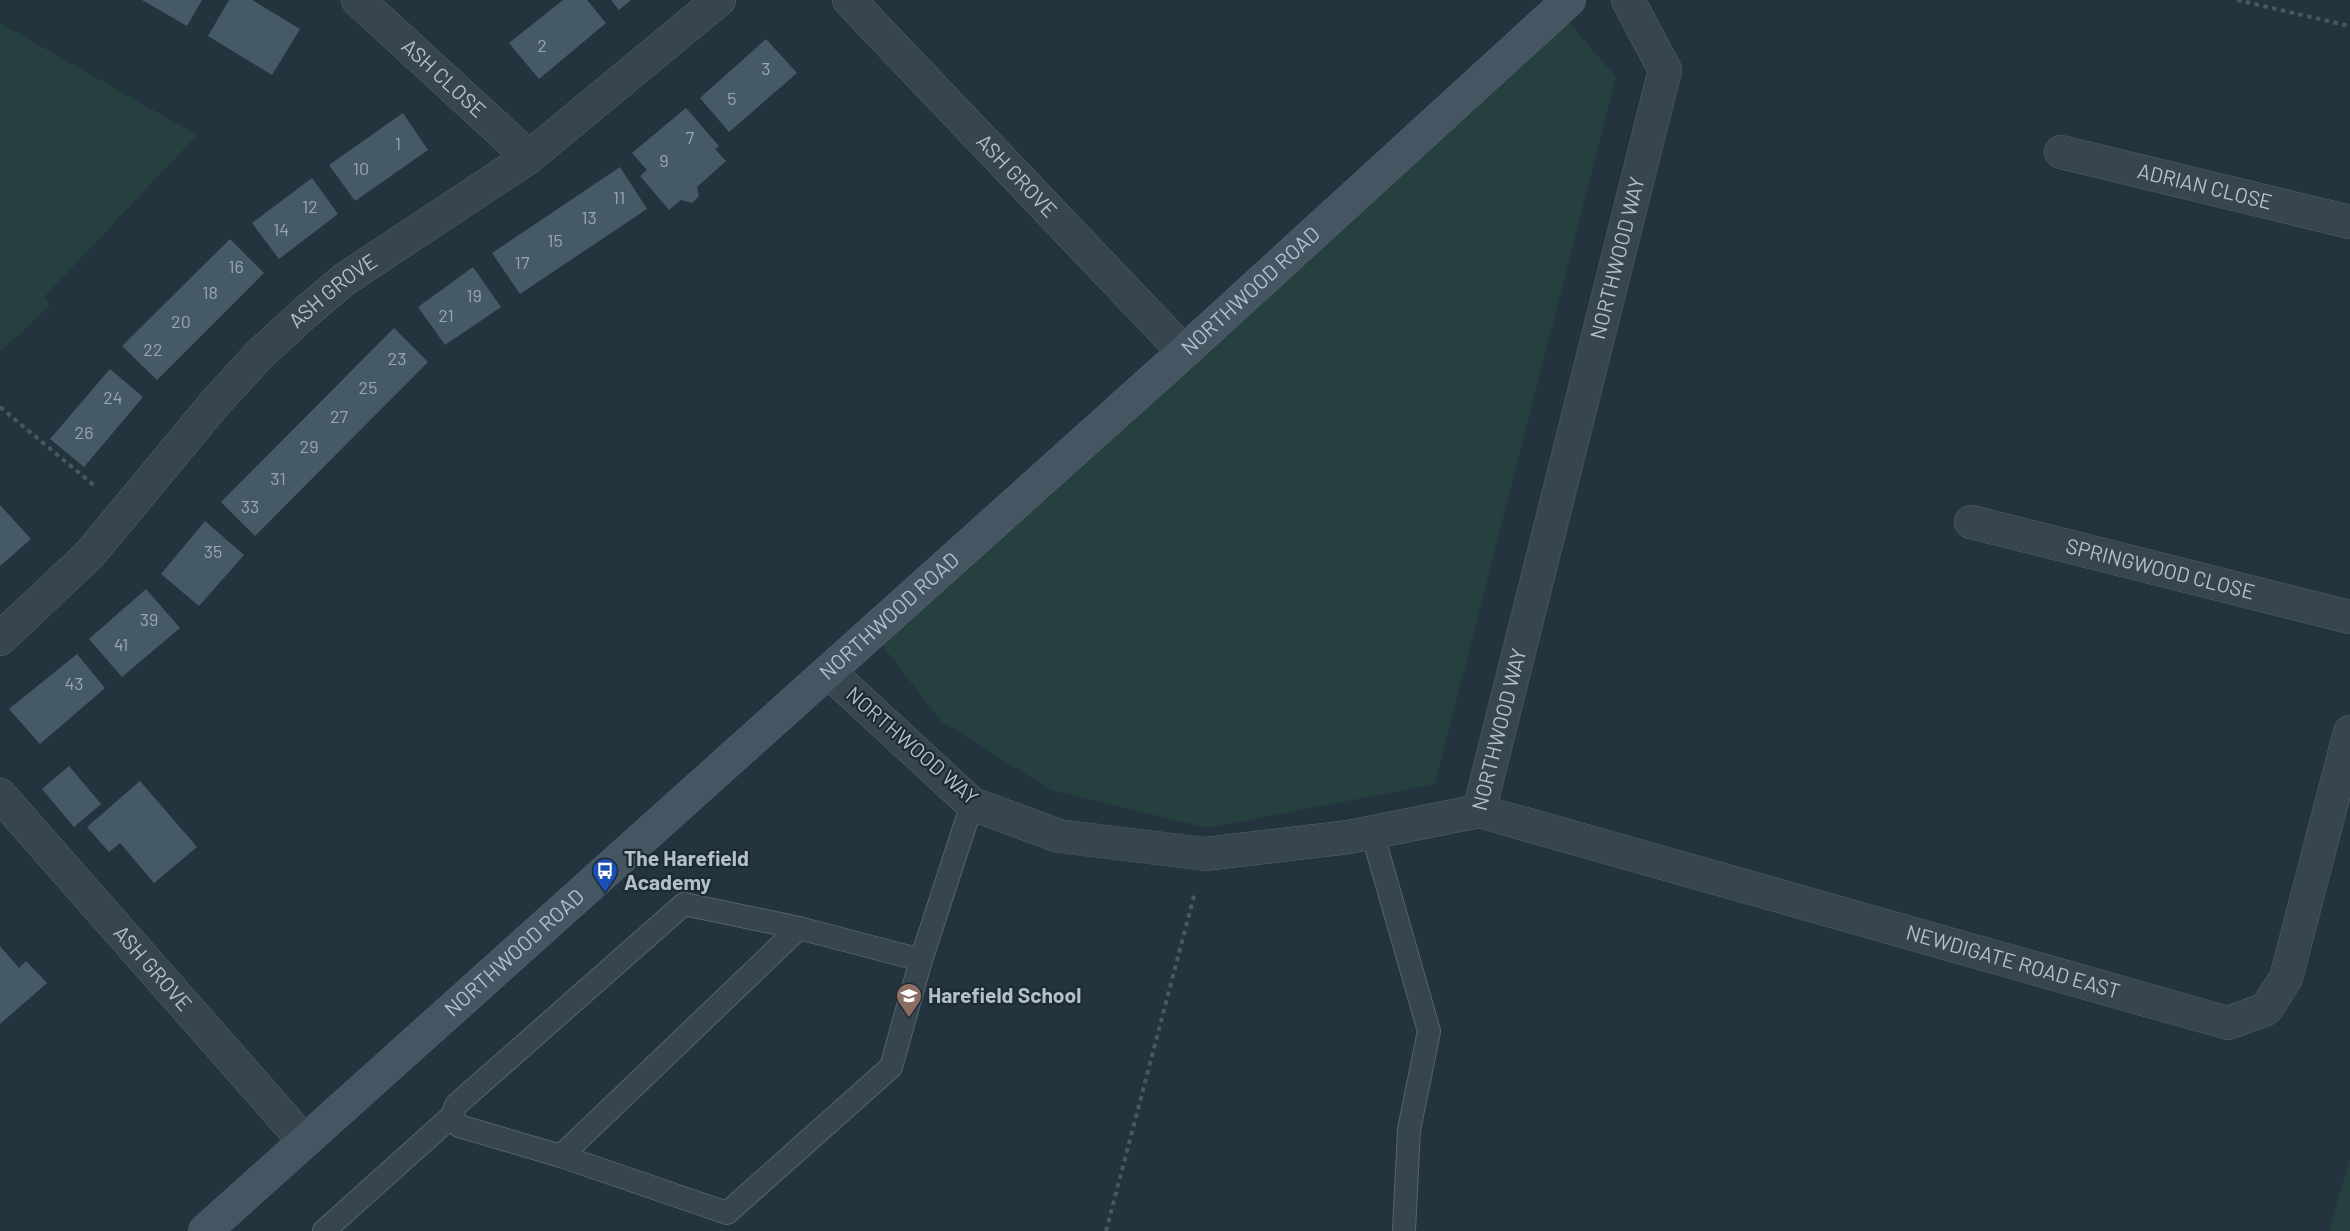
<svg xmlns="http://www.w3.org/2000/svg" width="2350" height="1231" font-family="Barlow,sans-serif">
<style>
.green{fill:#25403f}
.building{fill:#465a65}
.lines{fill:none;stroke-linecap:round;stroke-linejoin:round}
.lane-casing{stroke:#55636d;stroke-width:24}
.street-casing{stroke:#55636d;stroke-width:34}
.secondary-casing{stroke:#55636d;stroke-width:34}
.path{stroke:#435c5b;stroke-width:4;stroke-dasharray:4.5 4.5;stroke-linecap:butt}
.lane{stroke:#37454f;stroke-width:22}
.street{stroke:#37454f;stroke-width:33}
.secondary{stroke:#455562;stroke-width:33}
.labels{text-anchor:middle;stroke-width:4.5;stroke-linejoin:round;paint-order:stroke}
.number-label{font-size:18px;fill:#98a6b1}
.street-label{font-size:21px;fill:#b3c0ca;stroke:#1c2a34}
.poi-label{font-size:21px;font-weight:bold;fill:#b3c0ca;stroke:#1c2a34;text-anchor:start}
</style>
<rect width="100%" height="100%" fill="#23343f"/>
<g class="green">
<path d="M 1566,19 L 1616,77 L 1435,784 L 1208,828 L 1051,790 L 941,721 L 878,640 Z"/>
<path d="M 0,23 L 197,135 L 44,297 L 50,305 L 0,352 Z"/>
<path d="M 2350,1158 L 2350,1231 L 2329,1231 Z"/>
</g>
<g class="building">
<path d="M 142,0 L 202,0 L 187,26 Z"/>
<path d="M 229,0 L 252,0 L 300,29 L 272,75 L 208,36 Z"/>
<path d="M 563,0 L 587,0 L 606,23 L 539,79 L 509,43 Z"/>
<path d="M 611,0 L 631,0 L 619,10 Z"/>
<path d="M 766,39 L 797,73 L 729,132 L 700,98 Z"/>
<path d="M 686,108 L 719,146 L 715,149 L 726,161 L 697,187 L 699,196 L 692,203 L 681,200 L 669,210 L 640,176 L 647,170 L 632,153 Z"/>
<path d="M 403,113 L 428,150 L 355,201 L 329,165 Z"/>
<path d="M 620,167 L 647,209 L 520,294 L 492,253 Z"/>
<path d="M 312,178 L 338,214 L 279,259 L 252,223 Z"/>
<path d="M 230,239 L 264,273 L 157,380 L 122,346 Z"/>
<path d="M 473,267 L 501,307 L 445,345 L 418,307 Z"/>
<path d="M 394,328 L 428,362 L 255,536 L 221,502 Z"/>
<path d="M 110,369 L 143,397 L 84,467 L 50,439 Z"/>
<path d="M 0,505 L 31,539 L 0,566 Z"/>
<path d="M 205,521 L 244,555 L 199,606 L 161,574 Z"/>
<path d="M 146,589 L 180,628 L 122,677 L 89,639 Z"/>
<path d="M 77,654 L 105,688 L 40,744 L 9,709 Z"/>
<path d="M 69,766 L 101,804 L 74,827 L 42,789 Z"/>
<path d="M 140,781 L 197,847 L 154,883 L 120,843 L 109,852 L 87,827 Z"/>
<path d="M 0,946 L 19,968 L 26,961 L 47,983 L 0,1024 Z"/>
</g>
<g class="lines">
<defs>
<g id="lane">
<path d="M 1372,832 L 1429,1031 L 1409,1130 L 1404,1231"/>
<path d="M 452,1116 L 459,1126 L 561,1156 L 727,1213 L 891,1067 L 921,960 L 972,804"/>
<path d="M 561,1156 L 799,928 L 921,960"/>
<path d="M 324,1231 L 452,1116 L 456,1105 L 684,904 L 799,928"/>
</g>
<g id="street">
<path id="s1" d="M 358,0 L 529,157"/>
<path id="s2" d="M 849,0 L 1184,352"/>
<path id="s3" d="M 2061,152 L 2350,222"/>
<path id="s4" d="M 1971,522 L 2350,617"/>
<path id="s5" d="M 0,639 L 90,554 L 215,403 L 260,354 L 307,311 L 345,279 L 529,157 L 719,0"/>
<path id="s6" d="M 829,672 L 972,804 L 1059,836 L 1205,854 L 1349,837 L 1479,811 L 1665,70 L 1628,0"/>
<path id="s7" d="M 0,795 L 304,1141"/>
<path id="s8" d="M 1479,811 L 2228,1023 L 2266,1009 L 2286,978 L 2350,732"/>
</g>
<g id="secondary">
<path id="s9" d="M 205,1231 L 1184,352 L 1569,0"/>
</g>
</defs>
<use href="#lane" class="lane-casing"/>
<use href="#street" class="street-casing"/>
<use href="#secondary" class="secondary-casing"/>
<g class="path">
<path d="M 2237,0 L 2350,26"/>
<path d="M 0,407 L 96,487"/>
<path d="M 1106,1231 L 1195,892"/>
</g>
<use href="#lane" class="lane"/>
<use href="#street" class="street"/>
<use href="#secondary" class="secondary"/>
</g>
<defs>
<symbol id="bus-pin" viewBox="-11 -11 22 30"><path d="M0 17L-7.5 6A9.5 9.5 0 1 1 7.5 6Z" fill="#1a4fb4" stroke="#1c2a34"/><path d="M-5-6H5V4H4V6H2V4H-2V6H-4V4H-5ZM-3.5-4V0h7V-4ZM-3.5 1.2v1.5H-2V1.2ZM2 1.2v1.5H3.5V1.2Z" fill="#fff"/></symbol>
<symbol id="school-pin" viewBox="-11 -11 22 30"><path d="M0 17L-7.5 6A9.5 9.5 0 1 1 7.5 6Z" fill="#8d6e63" stroke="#1c2a34"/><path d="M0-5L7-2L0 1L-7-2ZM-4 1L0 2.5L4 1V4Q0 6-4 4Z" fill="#fff"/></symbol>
</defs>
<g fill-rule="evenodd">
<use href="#bus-pin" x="590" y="856" width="30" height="40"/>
<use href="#school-pin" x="894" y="981" width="30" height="40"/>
</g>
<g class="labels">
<g class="number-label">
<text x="542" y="52">2</text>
<text x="766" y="75">3</text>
<text x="732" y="105">5</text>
<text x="690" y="144">7</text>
<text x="398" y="150">1</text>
<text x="664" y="167">9</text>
<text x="361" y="175">10</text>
<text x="619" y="204">11</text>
<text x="310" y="213">12</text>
<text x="589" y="224">13</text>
<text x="281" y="236">14</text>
<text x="555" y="247">15</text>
<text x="522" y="269">17</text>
<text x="236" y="273">16</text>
<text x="210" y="299">18</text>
<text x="474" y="302">19</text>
<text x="446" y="322">21</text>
<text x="181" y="328">20</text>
<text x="153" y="356">22</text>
<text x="397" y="365">23</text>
<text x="368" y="394">25</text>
<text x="113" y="404">24</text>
<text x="339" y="423">27</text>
<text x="84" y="439">26</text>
<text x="309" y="453">29</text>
<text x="278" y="485">31</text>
<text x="250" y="513">33</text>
<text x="213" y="558">35</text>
<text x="149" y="626">39</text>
<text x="121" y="651">41</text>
<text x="74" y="690">43</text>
</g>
<g class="street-label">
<text dy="7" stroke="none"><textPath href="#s1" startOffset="116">ASH CLOSE</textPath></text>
<text dy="7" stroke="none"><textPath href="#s2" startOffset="243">ASH GROVE</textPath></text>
<text dy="7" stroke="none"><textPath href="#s3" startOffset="148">ADRIAN CLOSE</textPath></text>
<text dy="7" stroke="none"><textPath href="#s6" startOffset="1282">NORTHWOOD WAY</textPath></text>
<text dy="7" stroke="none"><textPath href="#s5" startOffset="483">ASH GROVE</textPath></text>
<text dy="7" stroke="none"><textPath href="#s9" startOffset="1406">NORTHWOOD ROAD</textPath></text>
<text dy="7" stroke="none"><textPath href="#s4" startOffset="195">SPRINGWOOD CLOSE</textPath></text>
<text dy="7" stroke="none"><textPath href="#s9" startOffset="920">NORTHWOOD ROAD</textPath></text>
<text dy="7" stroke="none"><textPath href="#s6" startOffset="796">NORTHWOOD WAY</textPath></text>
<text transform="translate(912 746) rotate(41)" y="7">NORTHWOOD WAY</text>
<text dy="7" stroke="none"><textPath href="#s9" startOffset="416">NORTHWOOD ROAD</textPath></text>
<text dy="7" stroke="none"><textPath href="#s8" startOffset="555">NEWDIGATE ROAD EAST</textPath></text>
<text dy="7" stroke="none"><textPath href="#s7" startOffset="231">ASH GROVE</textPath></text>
</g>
<g class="poi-label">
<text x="624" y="866">The Harefield<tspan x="624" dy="24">Academy</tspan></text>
<text x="928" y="1003">Harefield School</text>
</g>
</g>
</svg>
